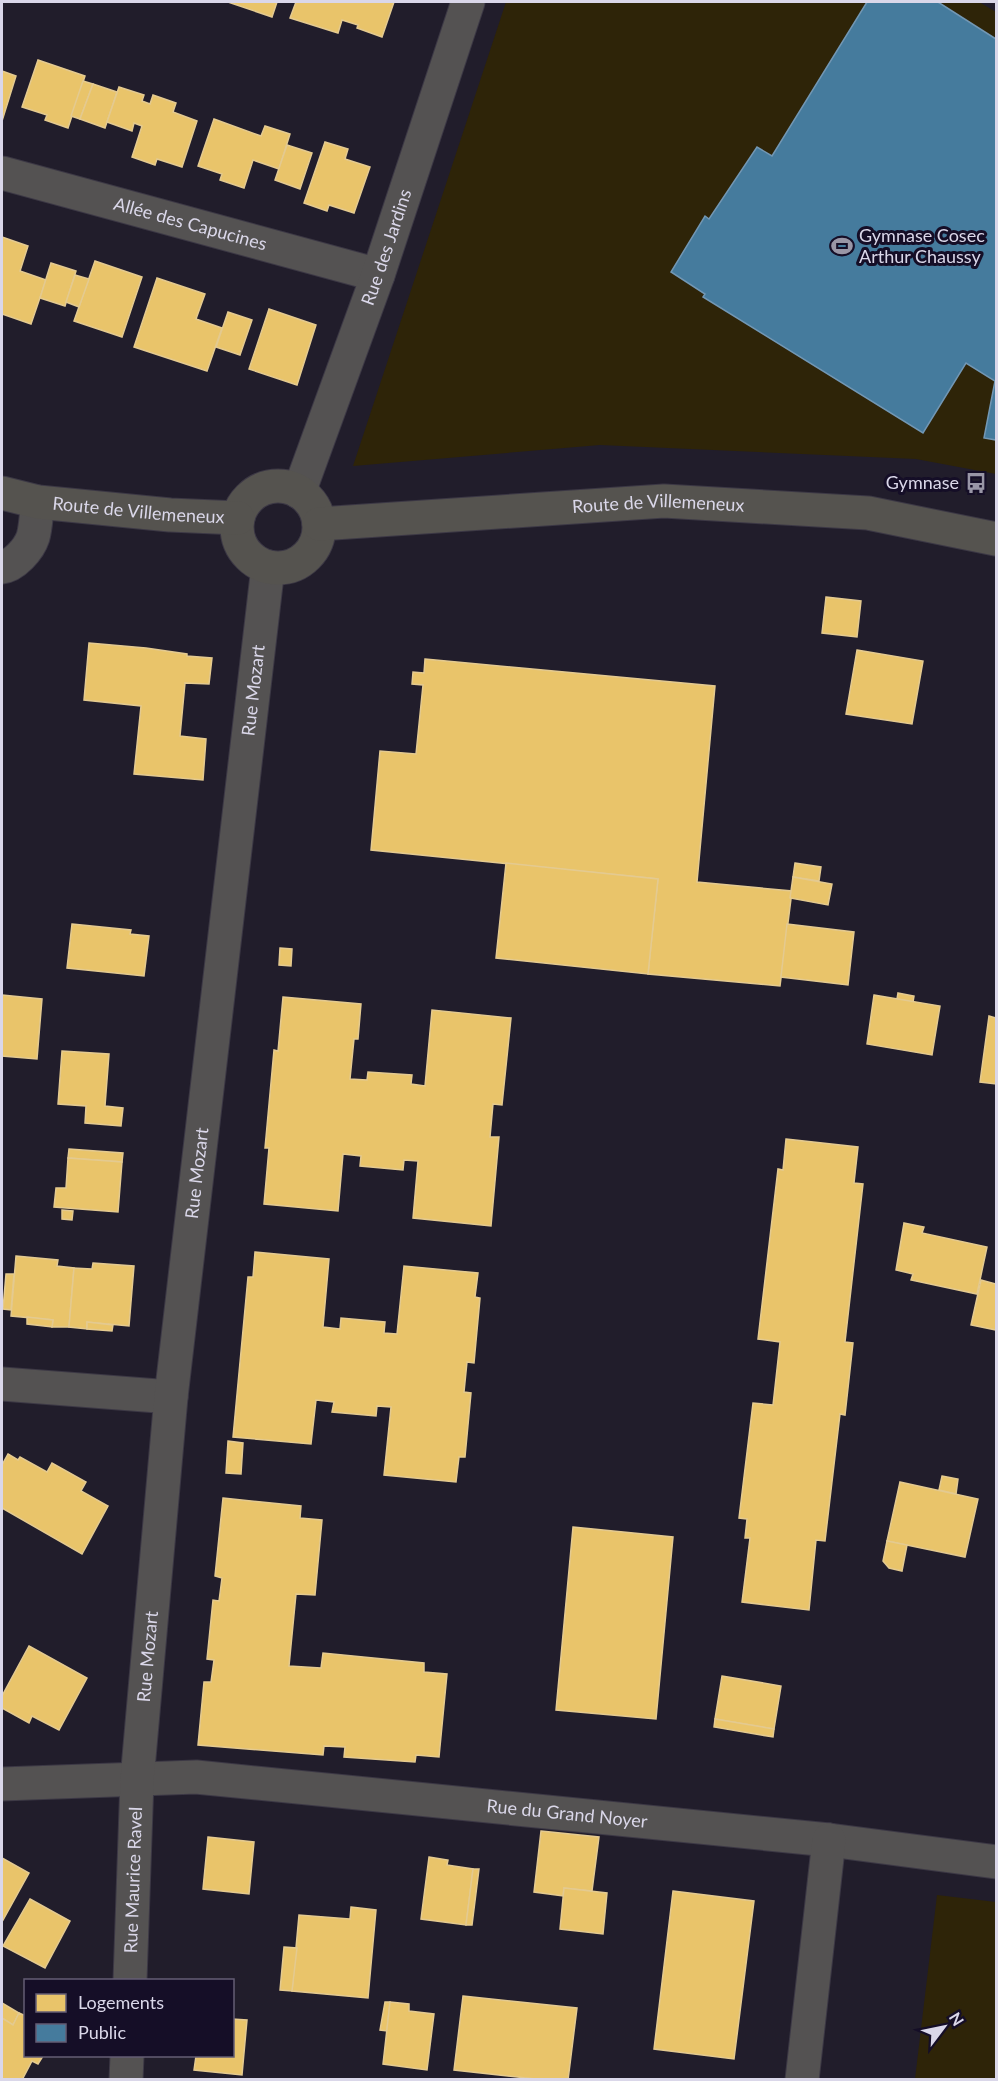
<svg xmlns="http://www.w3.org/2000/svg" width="998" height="2081" font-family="Lato,sans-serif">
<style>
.green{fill:#2e2408}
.homes{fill:#e9c46a;stroke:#e4ca90;stroke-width:1.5}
.public{fill:#457b9d;stroke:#7297b4;stroke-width:1.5}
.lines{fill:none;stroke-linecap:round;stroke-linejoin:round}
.minor-casing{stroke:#3c3845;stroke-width:35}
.major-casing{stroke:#3c3845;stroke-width:35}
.minor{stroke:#545252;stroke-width:33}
.major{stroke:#55534f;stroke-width:33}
.labels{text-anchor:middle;stroke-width:6;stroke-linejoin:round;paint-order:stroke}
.street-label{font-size:18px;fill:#dad7e9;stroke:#150e27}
.poi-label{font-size:18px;fill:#dad7e9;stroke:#150e27;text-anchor:start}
</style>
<rect width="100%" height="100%" fill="#211d2b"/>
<g class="green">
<path d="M 506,2 L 979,2 L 996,12 L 996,474 L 916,459 L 600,445 L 353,466 Z"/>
<path d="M 937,1895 L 996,1902 L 996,2079 L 915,2079 Z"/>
</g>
<g class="homes">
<path d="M 228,2 L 277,2 L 272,17 Z"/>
<path d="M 296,2 L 394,2 L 382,37 L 357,28 L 358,25 L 342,20 L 338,33 L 290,18 Z"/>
<path d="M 38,60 L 85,76 L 68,128 L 45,120 L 47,115 L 22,107 Z"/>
<path d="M 2,71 L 16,76 L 2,121 Z"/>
<path d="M 83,81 L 93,84 L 80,119 L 71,116 Z"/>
<path d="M 93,84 L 117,92 L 105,128 L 80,119 Z"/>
<path d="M 119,87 L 144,95 L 142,101 L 150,104 L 153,95 L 176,103 L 173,112 L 197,121 L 182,167 L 157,159 L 155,165 L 132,157 L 142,126 L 134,123 L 132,131 L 107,122 Z"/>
<path d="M 214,119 L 261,136 L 265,126 L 290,134 L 279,169 L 253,160 L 244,188 L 220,180 L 222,174 L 198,166 Z"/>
<path d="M 325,142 L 348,149 L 345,159 L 370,167 L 354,213 L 329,205 L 327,211 L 304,203 Z"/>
<path d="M 287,145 L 312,153 L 300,189 L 275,180 Z"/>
<path d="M 2,237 L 28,246 L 20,271 L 46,280 L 31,324 L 2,314 Z"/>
<path d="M 95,261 L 142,277 L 122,337 L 74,321 Z"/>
<path d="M 51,263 L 76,271 L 65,306 L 40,298 Z"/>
<path d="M 75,275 L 89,279 L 79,307 L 66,302 Z"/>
<path d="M 157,278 L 205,294 L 196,319 L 222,328 L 207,371 L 134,347 Z"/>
<path d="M 269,309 L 316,325 L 297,385 L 249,369 Z"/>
<path d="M 228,312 L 252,320 L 240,355 L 216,347 Z"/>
<path d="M 826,597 L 861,601 L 857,637 L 822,633 Z"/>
<path d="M 89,643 L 146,648 L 187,654 L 187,656 L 212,658 L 209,684 L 185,683 L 180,736 L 206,739 L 203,780 L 134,774 L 141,706 L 84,700 Z"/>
<path d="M 857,650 L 923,661 L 912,724 L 846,714 Z"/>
<path d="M 425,659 L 715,686 L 697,882 L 792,891 L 780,986 L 648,974 L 658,879 L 371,850 L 380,751 L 416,754 L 423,685 L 412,684 L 413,672 L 424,673 Z"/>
<path d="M 506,863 L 658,879 L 648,974 L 496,958 Z"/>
<path d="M 795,863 L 821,867 L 819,881 L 793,877 Z"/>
<path d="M 793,877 L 832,884 L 828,905 L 790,898 Z"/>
<path d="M 72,924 L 131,930 L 130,934 L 149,936 L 144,976 L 67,968 Z"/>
<path d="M 787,924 L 854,932 L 848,985 L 781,977 Z"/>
<path d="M 280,948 L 292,949 L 291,966 L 279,965 Z"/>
<path d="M 898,993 L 914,996 L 913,1002 L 897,999 Z"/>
<path d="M 2,995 L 42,999 L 37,1059 L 2,1056 Z"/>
<path d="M 874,995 L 940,1006 L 932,1055 L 867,1044 Z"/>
<path d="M 283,997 L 361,1004 L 358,1039 L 354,1039 L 350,1079 L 367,1080 L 368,1072 L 412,1075 L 411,1084 L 425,1086 L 432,1010 L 511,1018 L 502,1105 L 493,1104 L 490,1137 L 499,1137 L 491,1226 L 413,1218 L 418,1161 L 404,1160 L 403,1170 L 360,1166 L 361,1156 L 343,1154 L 338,1211 L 264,1204 L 269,1148 L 265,1148 L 274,1050 L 278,1051 Z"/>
<path d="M 989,1016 L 996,1018 L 996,1084 L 980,1082 Z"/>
<path d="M 62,1051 L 109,1054 L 105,1106 L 123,1108 L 121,1126 L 85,1123 L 86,1106 L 58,1104 Z"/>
<path d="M 786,1139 L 858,1147 L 854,1183 L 863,1184 L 845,1342 L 853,1343 L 845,1415 L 840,1414 L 825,1541 L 816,1540 L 809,1610 L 742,1602 L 750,1538 L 745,1538 L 747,1519 L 739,1518 L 753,1403 L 773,1405 L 780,1342 L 758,1339 L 778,1169 L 783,1170 Z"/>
<path d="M 69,1149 L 123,1153 L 122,1162 L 68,1158 Z"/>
<path d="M 68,1158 L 122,1162 L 118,1212 L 54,1207 L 56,1188 L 66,1188 Z"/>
<path d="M 62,1210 L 73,1211 L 72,1220 L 62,1219 Z"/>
<path d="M 904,1223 L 924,1227 L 922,1233 L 987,1247 L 977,1294 L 911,1280 L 913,1274 L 896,1270 Z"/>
<path d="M 255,1252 L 329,1259 L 323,1327 L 340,1329 L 341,1318 L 385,1322 L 384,1333 L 397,1334 L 404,1266 L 478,1273 L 475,1297 L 480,1298 L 474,1363 L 467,1362 L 464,1392 L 471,1393 L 465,1457 L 459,1457 L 456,1482 L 384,1475 L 391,1407 L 377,1406 L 376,1416 L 332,1412 L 334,1402 L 316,1400 L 311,1444 L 233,1437 L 248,1277 L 253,1277 Z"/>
<path d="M 16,1256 L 58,1260 L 57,1266 L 74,1268 L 69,1327 L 52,1327 L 53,1320 L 11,1316 Z"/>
<path d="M 93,1263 L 134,1266 L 129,1326 L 87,1322 L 87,1329 L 69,1327 L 74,1268 L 92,1269 Z"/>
<path d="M 6,1274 L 14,1274 L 11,1310 L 3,1309 Z"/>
<path d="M 981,1280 L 996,1284 L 996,1330 L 971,1325 Z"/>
<path d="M 27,1317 L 53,1320 L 52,1327 L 27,1324 Z"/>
<path d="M 87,1322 L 113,1325 L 112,1331 L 87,1329 Z"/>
<path d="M 228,1441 L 243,1443 L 241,1474 L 226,1473 Z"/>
<path d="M 8,1454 L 18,1460 L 20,1457 L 47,1472 L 52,1463 L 86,1482 L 81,1491 L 108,1506 L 82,1554 L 2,1508 L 2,1465 Z"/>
<path d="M 942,1476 L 958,1479 L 956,1494 L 939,1490 Z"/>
<path d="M 900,1482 L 978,1499 L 965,1557 L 887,1541 Z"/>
<path d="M 223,1498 L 301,1506 L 300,1518 L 322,1520 L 315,1595 L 296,1594 L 289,1666 L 321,1668 L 323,1653 L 424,1663 L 424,1672 L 447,1674 L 439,1757 L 416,1755 L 415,1762 L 344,1757 L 345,1747 L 324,1746 L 323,1755 L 198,1745 L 204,1682 L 211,1682 L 214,1660 L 207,1659 L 213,1600 L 219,1601 L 222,1578 L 215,1576 Z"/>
<path d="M 573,1527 L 673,1537 L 656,1719 L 556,1710 Z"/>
<path d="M 887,1541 L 907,1545 L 902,1571 L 889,1568 L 883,1561 Z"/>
<path d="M 29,1646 L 87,1678 L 59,1730 L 32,1716 L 29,1723 L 2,1708 L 2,1696 Z"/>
<path d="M 722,1676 L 781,1686 L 774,1729 L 715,1719 Z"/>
<path d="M 715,1719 L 774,1729 L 773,1737 L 714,1727 Z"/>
<path d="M 541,1831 L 599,1837 L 592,1891 L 564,1888 L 563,1896 L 534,1892 Z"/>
<path d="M 208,1837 L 254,1842 L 249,1894 L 203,1889 Z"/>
<path d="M 429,1857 L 448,1860 L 447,1865 L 473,1869 L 466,1925 L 421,1919 Z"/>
<path d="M 2,1858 L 29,1873 L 3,1920 L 2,1919 Z"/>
<path d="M 473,1869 L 479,1869 L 472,1925 L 466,1925 Z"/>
<path d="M 564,1888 L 607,1893 L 603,1934 L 560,1929 Z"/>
<path d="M 673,1891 L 754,1901 L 734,2059 L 654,2049 Z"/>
<path d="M 30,1899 L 70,1921 L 45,1968 L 3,1946 Z"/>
<path d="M 351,1907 L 376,1910 L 368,1998 L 292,1991 L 299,1915 L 350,1919 Z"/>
<path d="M 284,1947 L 297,1948 L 292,1991 L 280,1990 Z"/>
<path d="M 463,1996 L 577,2008 L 568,2080 L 545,2080 L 454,2070 Z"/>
<path d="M 385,2002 L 390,2002 L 387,2031 L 380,2030 Z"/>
<path d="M 390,2002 L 409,2004 L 409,2011 L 434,2014 L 427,2070 L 383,2064 Z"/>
<path d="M 2,2003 L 19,2013 L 13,2025 L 2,2018 Z"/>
<path d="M 19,2013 L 26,2016 L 26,2056 L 43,2056 L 38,2064 L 32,2061 L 22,2080 L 4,2080 L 2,2078 L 2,2018 L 13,2025 Z"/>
<path d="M 232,2019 L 247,2020 L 242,2075 L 194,2070 L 196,2056 L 232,2056 Z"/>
</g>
<path class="public" d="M 867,2 L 938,2 L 996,39 L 996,440 L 984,438 L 995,381 L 966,363 L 923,433 L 703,297 L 705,294 L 671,272 L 705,216 L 709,219 L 757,147 L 772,156 Z"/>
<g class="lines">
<defs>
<g id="minor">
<path id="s1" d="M 2,173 L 378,275"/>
<path id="s2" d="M 299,492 L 378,275 L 468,2"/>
<path d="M 2,567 C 14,566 29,549 33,537 C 36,527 36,514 38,502"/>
<path d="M 2,1384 L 171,1397"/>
<path id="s3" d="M 2,1784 L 196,1777 L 829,1840 L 996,1862"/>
<path id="s4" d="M 130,1980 L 137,1780 L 171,1397 L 268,567"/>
<path d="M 126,2080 L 127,2056"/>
<path d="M 802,2080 L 829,1840"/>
</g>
<g id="major">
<circle cx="278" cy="527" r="41"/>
<path id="s5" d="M 2,493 L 38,502 L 170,515 L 238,518"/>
<path id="s6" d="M 319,524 L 664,501 L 868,513 L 996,539"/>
</g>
</defs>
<use href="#minor" class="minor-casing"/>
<use href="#major" class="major-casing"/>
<use href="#minor" class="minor"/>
<use href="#major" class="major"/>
</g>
<defs>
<symbol id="stadium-bare" viewBox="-9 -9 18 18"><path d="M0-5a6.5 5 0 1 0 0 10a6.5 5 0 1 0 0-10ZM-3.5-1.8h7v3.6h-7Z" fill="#9996a6" stroke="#150e27" stroke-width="2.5" paint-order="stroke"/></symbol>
<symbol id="bus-bare" viewBox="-9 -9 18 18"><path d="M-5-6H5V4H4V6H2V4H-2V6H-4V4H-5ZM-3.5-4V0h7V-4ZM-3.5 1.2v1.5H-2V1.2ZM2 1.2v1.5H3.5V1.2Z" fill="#9996a6" stroke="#150e27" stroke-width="2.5" paint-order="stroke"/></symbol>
</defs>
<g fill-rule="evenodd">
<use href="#stadium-bare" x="827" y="231" width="30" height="30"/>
<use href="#bus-bare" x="961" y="468" width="30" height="30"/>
</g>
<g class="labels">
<g class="street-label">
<text dy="6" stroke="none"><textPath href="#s1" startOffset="195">Allée des Capucines</textPath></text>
<text dy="6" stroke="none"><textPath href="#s2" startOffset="260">Rue des Jardins</textPath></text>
<text dy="6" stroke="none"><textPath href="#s6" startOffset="340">Route de Villemeneux</textPath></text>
<text dy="6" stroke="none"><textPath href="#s5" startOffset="138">Route de Villemeneux</textPath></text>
<text dy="6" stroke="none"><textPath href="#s4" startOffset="1296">Rue Mozart</textPath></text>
<text dy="6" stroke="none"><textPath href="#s4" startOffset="810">Rue Mozart</textPath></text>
<text dy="6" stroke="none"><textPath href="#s4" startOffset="324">Rue Mozart</textPath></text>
<text dy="6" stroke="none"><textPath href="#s3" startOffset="567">Rue du Grand Noyer</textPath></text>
<text dy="6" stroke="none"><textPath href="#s4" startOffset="100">Rue Maurice Ravel</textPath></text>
</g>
<g class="poi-label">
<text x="859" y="242">Gymnase Cosec<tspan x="859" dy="21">Arthur Chaussy</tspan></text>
<text x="959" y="489" text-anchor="end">Gymnase</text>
</g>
</g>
<rect width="998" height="2081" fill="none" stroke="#dad7e9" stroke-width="6"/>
<rect x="24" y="1979" width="210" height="78" fill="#150e27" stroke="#645e75" stroke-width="1.5"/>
<rect x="36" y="1994" width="30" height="18" fill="#e9c46a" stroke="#645e75" stroke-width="1.5"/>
<text x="78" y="2009" font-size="18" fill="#dad7e9">Logements</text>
<rect x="36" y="2024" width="30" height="18" fill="#457b9d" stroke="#645e75" stroke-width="1.5"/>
<text x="78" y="2039" font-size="18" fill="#dad7e9">Public</text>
<g transform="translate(944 2027) rotate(58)" stroke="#150e27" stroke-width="4.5" paint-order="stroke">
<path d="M0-4.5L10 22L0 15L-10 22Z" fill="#dad7e9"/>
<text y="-9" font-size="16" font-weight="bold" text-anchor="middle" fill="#dad7e9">N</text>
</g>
</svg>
